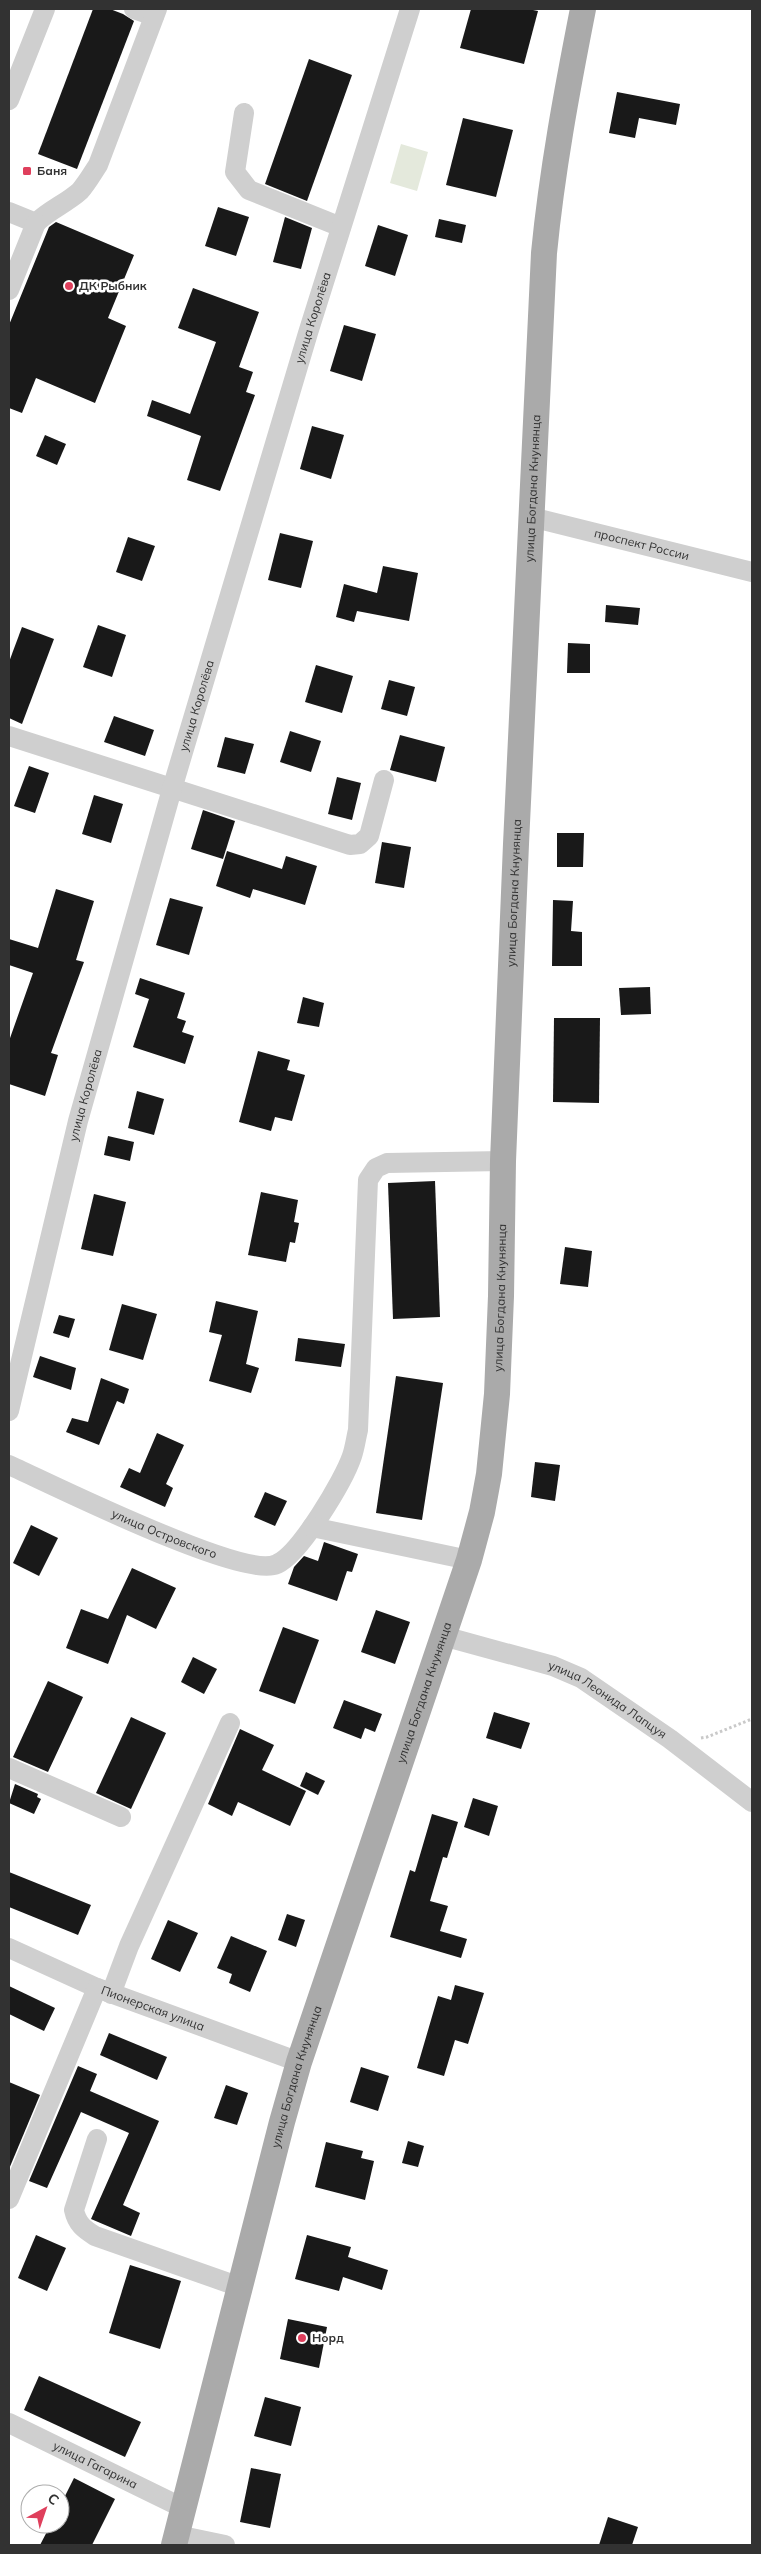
<svg xmlns="http://www.w3.org/2000/svg" width="761" height="2554" font-family="Mulish,sans-serif">
<style>
.green{fill:#e4e9dc}
.building{fill:#191919}
.lines{fill:none;stroke-linecap:round;stroke-linejoin:round}
.path{stroke:#c9c9c9;stroke-width:3;stroke-dasharray:2.5 2.5;stroke-linecap:butt}
.minor{stroke:#cfcfcf;stroke-width:20}
.major{stroke:#aaa;stroke-width:26}
.poi-dot{fill:#df3f5c;stroke:#fff;stroke-width:2}
.labels{text-anchor:middle;stroke-width:5;stroke-linejoin:round;paint-order:stroke}
.poi-label{font-size:12px;font-weight:bold;fill:#323232;stroke:#fff;text-anchor:start}
.street-label{font-size:12px;fill:#323232;stroke:#fff}
</style>
<rect width="100%" height="100%" fill="#fff"/>
<path class="green" d="M 401,144 L 428,152 L 417,191 L 390,183 Z"/>
<g class="building">
<path d="M 93,9 L 110,9 L 123,14 L 134,21 L 77,169 L 38,154 Z"/>
<path d="M 471,9 L 528,9 L 538,11 L 524,64 L 460,48 Z"/>
<path d="M 309,59 L 352,75 L 307,201 L 265,184 Z"/>
<path d="M 617,92 L 680,104 L 676,125 L 639,118 L 635,138 L 609,133 Z"/>
<path d="M 463,118 L 513,130 L 496,197 L 446,185 Z"/>
<path d="M 218,207 L 249,217 L 236,256 L 205,246 Z"/>
<path d="M 285,217 L 312,228 L 301,269 L 273,262 Z"/>
<path d="M 439,219 L 466,225 L 462,243 L 435,237 Z"/>
<path d="M 56,222 L 134,255 L 108,318 L 126,326 L 95,403 L 36,378 L 22,413 L 9,408 L 9,325 L 49,227 Z"/>
<path d="M 378,225 L 408,235 L 395,276 L 365,266 Z"/>
<path d="M 193,288 L 259,312 L 239,367 L 253,372 L 246,392 L 255,395 L 220,491 L 187,480 L 201,436 L 147,416 L 152,400 L 190,414 L 216,342 L 178,328 Z"/>
<path d="M 344,325 L 376,334 L 362,381 L 330,371 Z"/>
<path d="M 312,426 L 344,435 L 331,479 L 300,469 Z"/>
<path d="M 45,435 L 66,444 L 57,465 L 36,456 Z"/>
<path d="M 280,533 L 313,541 L 301,588 L 268,580 Z"/>
<path d="M 128,537 L 155,546 L 142,581 L 116,572 Z"/>
<path d="M 383,566 L 418,573 L 409,621 L 357,611 L 354,622 L 336,617 L 344,584 L 377,593 Z"/>
<path d="M 606,605 L 640,608 L 638,625 L 605,622 Z"/>
<path d="M 98,625 L 126,635 L 112,677 L 83,667 Z"/>
<path d="M 22,627 L 54,639 L 22,724 L 9,718 L 9,662 Z"/>
<path d="M 568,643 L 590,644 L 590,673 L 567,673 Z"/>
<path d="M 316,665 L 353,676 L 342,713 L 305,702 Z"/>
<path d="M 389,680 L 415,687 L 407,716 L 381,709 Z"/>
<path d="M 114,716 L 154,730 L 145,756 L 104,742 Z"/>
<path d="M 290,731 L 321,741 L 311,772 L 280,762 Z"/>
<path d="M 400,735 L 445,747 L 436,782 L 390,770 Z"/>
<path d="M 225,737 L 254,744 L 245,774 L 217,767 Z"/>
<path d="M 29,766 L 49,773 L 35,813 L 14,806 Z"/>
<path d="M 337,777 L 361,783 L 352,820 L 328,814 Z"/>
<path d="M 94,795 L 123,804 L 111,843 L 82,834 Z"/>
<path d="M 203,810 L 235,821 L 223,859 L 191,849 Z"/>
<path d="M 557,833 L 584,833 L 583,867 L 557,867 Z"/>
<path d="M 382,842 L 411,847 L 404,888 L 375,883 Z"/>
<path d="M 227,851 L 282,869 L 286,856 L 317,866 L 305,905 L 253,889 L 250,898 L 216,886 Z"/>
<path d="M 56,889 L 94,901 L 76,960 L 84,962 L 51,1053 L 58,1055 L 45,1096 L 9,1084 L 9,1041 L 33,973 L 9,965 L 9,939 L 38,948 Z"/>
<path d="M 170,898 L 203,907 L 189,955 L 156,945 Z"/>
<path d="M 553,900 L 573,901 L 571,931 L 582,932 L 582,966 L 552,966 Z"/>
<path d="M 140,978 L 185,993 L 177,1018 L 186,1021 L 182,1032 L 194,1036 L 185,1064 L 133,1047 L 149,999 L 135,994 Z"/>
<path d="M 650,987 L 651,1014 L 621,1015 L 619,988 Z"/>
<path d="M 303,997 L 324,1003 L 319,1027 L 297,1023 Z"/>
<path d="M 554,1018 L 600,1018 L 599,1103 L 553,1102 Z"/>
<path d="M 258,1051 L 290,1060 L 287,1070 L 305,1075 L 292,1121 L 275,1117 L 271,1131 L 239,1122 Z"/>
<path d="M 137,1091 L 164,1099 L 154,1135 L 128,1128 Z"/>
<path d="M 108,1136 L 134,1142 L 130,1161 L 104,1155 Z"/>
<path d="M 435,1181 L 440,1317 L 393,1319 L 388,1183 Z"/>
<path d="M 261,1192 L 298,1200 L 294,1222 L 299,1223 L 295,1243 L 290,1242 L 286,1262 L 248,1255 Z"/>
<path d="M 94,1194 L 126,1202 L 113,1256 L 81,1249 Z"/>
<path d="M 565,1247 L 592,1251 L 588,1287 L 560,1284 Z"/>
<path d="M 216,1301 L 258,1311 L 246,1364 L 259,1368 L 251,1393 L 209,1381 L 222,1335 L 209,1332 Z"/>
<path d="M 122,1304 L 157,1314 L 143,1360 L 109,1350 Z"/>
<path d="M 59,1315 L 75,1319 L 69,1338 L 53,1333 Z"/>
<path d="M 298,1338 L 345,1344 L 341,1367 L 295,1361 Z"/>
<path d="M 40,1356 L 76,1368 L 71,1390 L 33,1377 Z"/>
<path d="M 396,1376 L 443,1383 L 422,1520 L 376,1513 Z"/>
<path d="M 101,1378 L 129,1389 L 124,1404 L 117,1401 L 99,1445 L 66,1432 L 72,1418 L 88,1422 Z"/>
<path d="M 157,1433 L 184,1445 L 166,1484 L 173,1488 L 165,1507 L 120,1487 L 129,1468 L 140,1473 Z"/>
<path d="M 535,1462 L 560,1465 L 555,1501 L 531,1497 Z"/>
<path d="M 265,1492 L 287,1501 L 275,1526 L 254,1517 Z"/>
<path d="M 31,1525 L 58,1538 L 39,1576 L 13,1563 Z"/>
<path d="M 324,1542 L 358,1554 L 352,1572 L 347,1571 L 337,1601 L 288,1584 L 294,1567 L 304,1556 L 318,1561 Z"/>
<path d="M 132,1568 L 176,1588 L 156,1629 L 127,1615 L 108,1664 L 66,1648 L 81,1609 L 108,1619 Z"/>
<path d="M 376,1610 L 410,1622 L 395,1664 L 361,1652 Z"/>
<path d="M 283,1627 L 319,1640 L 295,1704 L 259,1691 Z"/>
<path d="M 193,1657 L 217,1669 L 204,1694 L 181,1682 Z"/>
<path d="M 48,1681 L 83,1697 L 48,1772 L 13,1757 Z"/>
<path d="M 344,1700 L 382,1714 L 375,1732 L 365,1728 L 361,1739 L 333,1728 Z"/>
<path d="M 494,1712 L 530,1723 L 521,1749 L 486,1738 Z"/>
<path d="M 131,1717 L 166,1733 L 131,1809 L 96,1793 Z"/>
<path d="M 240,1729 L 274,1745 L 262,1770 L 306,1791 L 290,1826 L 238,1802 L 232,1816 L 208,1804 Z"/>
<path d="M 306,1772 L 325,1781 L 318,1795 L 300,1786 Z"/>
<path d="M 15,1784 L 38,1794 L 37,1797 L 41,1799 L 34,1814 L 9,1803 Z"/>
<path d="M 473,1798 L 498,1806 L 489,1836 L 464,1827 Z"/>
<path d="M 432,1814 L 458,1822 L 447,1858 L 443,1857 L 430,1901 L 448,1906 L 440,1931 L 467,1939 L 461,1958 L 390,1937 L 410,1870 L 415,1872 Z"/>
<path d="M 9,1872 L 91,1905 L 78,1935 L 9,1907 Z"/>
<path d="M 287,1914 L 305,1920 L 296,1947 L 278,1940 Z"/>
<path d="M 168,1920 L 198,1933 L 180,1972 L 151,1959 Z"/>
<path d="M 231,1936 L 267,1951 L 250,1992 L 229,1983 L 232,1974 L 217,1968 Z"/>
<path d="M 455,1985 L 484,1993 L 468,2044 L 455,2040 L 444,2076 L 417,2068 L 438,1996 L 451,2000 Z"/>
<path d="M 9,1986 L 55,2008 L 44,2031 L 9,2014 Z"/>
<path d="M 109,2033 L 167,2057 L 157,2080 L 100,2055 Z"/>
<path d="M 78,2066 L 97,2074 L 90,2091 L 159,2121 L 123,2205 L 140,2213 L 131,2236 L 91,2219 L 129,2133 L 81,2112 L 47,2188 L 29,2181 Z"/>
<path d="M 361,2067 L 389,2076 L 378,2111 L 350,2102 Z"/>
<path d="M 9,2082 L 40,2095 L 9,2169 Z"/>
<path d="M 226,2085 L 248,2093 L 237,2125 L 214,2118 Z"/>
<path d="M 408,2141 L 424,2146 L 418,2167 L 402,2163 Z"/>
<path d="M 326,2142 L 363,2151 L 361,2158 L 374,2161 L 365,2200 L 315,2187 Z"/>
<path d="M 36,2235 L 66,2248 L 47,2291 L 18,2278 Z"/>
<path d="M 307,2235 L 351,2247 L 348,2257 L 388,2270 L 382,2290 L 343,2277 L 339,2291 L 295,2279 Z"/>
<path d="M 130,2265 L 181,2281 L 160,2349 L 109,2333 Z"/>
<path d="M 288,2319 L 327,2327 L 319,2368 L 280,2359 Z"/>
<path d="M 39,2376 L 141,2422 L 125,2457 L 24,2410 Z"/>
<path d="M 265,2397 L 301,2407 L 291,2446 L 254,2436 Z"/>
<path d="M 251,2468 L 281,2474 L 270,2528 L 240,2522 Z"/>
<path d="M 74,2478 L 115,2499 L 92,2545 L 40,2545 L 51,2524 L 60,2524 L 60,2506 Z"/>
<path d="M 608,2517 L 638,2527 L 632,2545 L 599,2545 Z"/>
</g>
<g class="lines">
<path class="path" d="M 701,1738 L 707,1737 L 752,1719"/>
<g class="minor">
<path d="M 134,9 L 154,16"/>
<path d="M 9,100 L 45,9"/>
<path d="M 244,113 L 235,172 L 249,190 L 341,227"/>
<path d="M 9,212 L 36,223 C 49,210 67,203 80,191 C 87,183 92,174 98,165 L 157,9"/>
<path d="M 9,290 L 36,223"/>
<path id="s1" d="M 531,517 L 752,572"/>
<path d="M 9,736 L 350,845 L 360,844 L 369,836 L 384,780"/>
<path id="s2" d="M 9,1411 L 78,1121 L 172,789 L 308,333 L 410,9"/>
<path id="s3" d="M 9,1465 C 51,1484 243,1580 277,1564 C 300,1554 344,1480 352,1456 C 355,1447 356,1438 358,1430 L 368,1180 L 376,1168 L 387,1163 L 503,1161"/>
<path d="M 312,1527 L 469,1560"/>
<path id="s4" d="M 443,1636 L 553,1666 L 581,1678 L 670,1739 L 752,1802"/>
<path d="M 9,1768 L 121,1817"/>
<path id="s5" d="M 9,1948 L 97,1988 L 299,2062"/>
<path d="M 111,1994 L 129,1946 L 230,1723"/>
<path d="M 97,2139 L 74,2210 C 77,2224 84,2229 95,2236 L 240,2287"/>
<path d="M 9,2199 L 97,1988"/>
<path id="s6" d="M 9,2423 L 183,2508"/>
<path d="M 177,2535 L 225,2545"/>
</g>
<path class="major" id="s7" d="M 174,2545 L 282,2122 L 299,2062 L 469,1560 L 482,1512 L 489,1474 L 497,1394 L 501,1296 L 503,1161 L 516,844 L 544,253 C 552,171 567,90 583,9"/>
</g>
<g class="poi-dot">
<rect x="22" y="166" width="10" height="10" rx="2.5"/>
<circle cx="69" cy="286" r="5"/>
<circle cx="302" cy="2338" r="5"/>
</g>
<g class="labels">
<g class="poi-label">
<text x="37" y="175">Баня</text>
<text x="79" y="290">ДК Рыбник</text>
<text x="312" y="2342">Норд</text>
</g>
<g class="street-label">
<text dy="4" stroke="none"><textPath href="#s2" startOffset="1135">улица Королёва</textPath></text>
<text dy="4" stroke="none"><textPath href="#s7" startOffset="2104">улица Богдана Кнунянца</textPath></text>
<text dy="4" stroke="none"><textPath href="#s1" startOffset="114">проспект России</textPath></text>
<text dy="4" stroke="none"><textPath href="#s2" startOffset="730">улица Королёва</textPath></text>
<text dy="4" stroke="none"><textPath href="#s7" startOffset="1699">улица Богдана Кнунянца</textPath></text>
<text dy="4" stroke="none"><textPath href="#s2" startOffset="325">улица Королёва</textPath></text>
<text dy="4" stroke="none"><textPath href="#s7" startOffset="1294">улица Богдана Кнунянца</textPath></text>
<text dy="4" stroke="none"><textPath href="#s3" startOffset="170">улица Островского</textPath></text>
<text dy="4" stroke="none"><textPath href="#s7" startOffset="889">улица Богдана Кнунянца</textPath></text>
<text dy="4" stroke="none"><textPath href="#s4" startOffset="178">улица Леонида Лапцуя</textPath></text>
<text dy="4" stroke="none"><textPath href="#s5" startOffset="156">Пионерская улица</textPath></text>
<text dy="4" stroke="none"><textPath href="#s7" startOffset="484">улица Богдана Кнунянца</textPath></text>
<text dy="4" stroke="none"><textPath href="#s6" startOffset="96">улица Гагарина</textPath></text>
</g>
</g>
<rect width="761" height="2554" fill="none" stroke="#323232" stroke-width="20"/>
<g transform="translate(45 2509) rotate(40)"><circle r="24" fill="#ffffff" stroke="#adadad"/>
<path d="M0-4L9 19L0 12L-9 19Z" fill="#df3f5c"/>
<text y="-8" font-size="14" font-weight="bold" text-anchor="middle" fill="#323232">С</text>
</g>
</svg>
